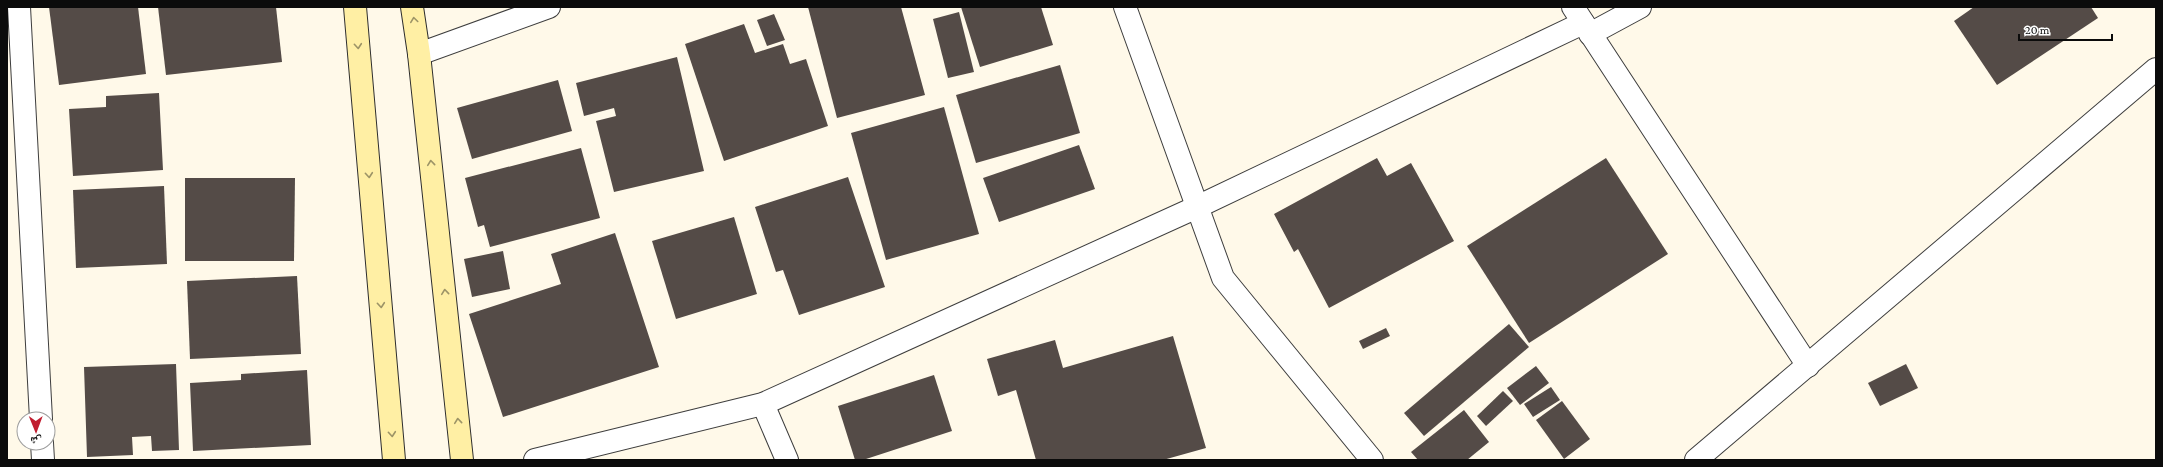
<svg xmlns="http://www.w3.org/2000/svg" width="2163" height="467" font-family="'Crimson Pro','Noto Naskh Arabic',serif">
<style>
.building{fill:#544b47}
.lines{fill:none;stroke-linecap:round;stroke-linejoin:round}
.street-casing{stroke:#3e3e3e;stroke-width:24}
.secondary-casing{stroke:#2d2d2d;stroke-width:24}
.street{stroke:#fff;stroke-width:22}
.secondary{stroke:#ffefa4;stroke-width:22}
.oneway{stroke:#9d9467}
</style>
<rect width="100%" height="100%" fill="#fff9e9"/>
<g class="building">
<path d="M 49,7 L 138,7 L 146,74 L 59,85 Z"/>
<path d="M 158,7 L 276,7 L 282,62 L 166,75 Z"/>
<path d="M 808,7 L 901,7 L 925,95 L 837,118 Z"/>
<path d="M 961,7 L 1041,7 L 1053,45 L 980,67 Z"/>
<path d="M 1974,7 L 2091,7 L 2098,18 L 1997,85 L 1954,21 Z"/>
<path d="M 959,12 L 974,72 L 948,78 L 933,19 Z"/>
<path d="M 774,14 L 785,40 L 767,46 L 757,20 Z"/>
<path d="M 744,24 L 755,53 L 783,44 L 790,64 L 806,59 L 828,126 L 724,161 L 685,44 Z"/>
<path d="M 677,57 L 704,171 L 614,192 L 596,121 L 616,116 L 614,108 L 584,116 L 576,83 Z"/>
<path d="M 1060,65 L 1080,133 L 976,163 L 956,95 Z"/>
<path d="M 558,80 L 572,131 L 472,159 L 457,108 Z"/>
<path d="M 159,93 L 163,170 L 73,176 L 69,109 L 106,107 L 106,96 Z"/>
<path d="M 944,107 L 979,234 L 886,260 L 851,133 Z"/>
<path d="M 1079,145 L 1095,189 L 999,222 L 983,178 Z"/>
<path d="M 581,148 L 600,218 L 490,247 L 484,225 L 478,227 L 465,178 Z"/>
<path d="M 1377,158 L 1387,176 L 1411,163 L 1454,241 L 1329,308 L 1298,249 L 1294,252 L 1274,214 Z"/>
<path d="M 1606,158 L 1668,254 L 1529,343 L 1467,246 Z"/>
<path d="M 848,177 L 885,287 L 799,315 L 783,270 L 776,272 L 755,207 Z"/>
<path d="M 185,178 L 295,178 L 294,261 L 185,261 Z"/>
<path d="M 164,186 L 167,264 L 76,268 L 73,190 Z"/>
<path d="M 734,217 L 757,294 L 676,319 L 652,241 Z"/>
<path d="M 615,233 L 659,367 L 503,417 L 469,314 L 561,284 L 551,254 Z"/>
<path d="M 503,251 L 510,289 L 472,297 L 464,259 Z"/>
<path d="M 297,276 L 301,354 L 190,359 L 187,281 Z"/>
<path d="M 1509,324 L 1529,347 L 1424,436 L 1404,413 Z"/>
<path d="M 1386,328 L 1390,336 L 1363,349 L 1359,341 Z"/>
<path d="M 1173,336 L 1206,448 L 1163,460 L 1036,460 L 1016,390 L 998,396 L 987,359 L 1055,340 L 1063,368 Z"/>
<path d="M 176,364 L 179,450 L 152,451 L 151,436 L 132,437 L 133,455 L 87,457 L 84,367 Z"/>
<path d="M 1906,364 L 1918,388 L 1880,406 L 1868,383 Z"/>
<path d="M 1536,366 L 1549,383 L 1520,405 L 1507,388 Z"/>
<path d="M 307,370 L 311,445 L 193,451 L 190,383 L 241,380 L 241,374 Z"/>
<path d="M 934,375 L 952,431 L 863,460 L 855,460 L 838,406 Z"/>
<path d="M 1551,387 L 1560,400 L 1533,417 L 1524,404 Z"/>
<path d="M 1503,391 L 1513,401 L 1486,426 L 1477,416 Z"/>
<path d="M 1562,401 L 1590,439 L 1564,459 L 1536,420 Z"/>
<path d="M 1464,410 L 1489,442 L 1467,460 L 1418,460 L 1411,452 Z"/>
</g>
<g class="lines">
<defs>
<g id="street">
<path d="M 19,7 L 41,419"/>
<path d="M 1125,7 L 1223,278 L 1372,460"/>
<path d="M 1573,7 L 1808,366"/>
<path d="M 1590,34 L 1640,7"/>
<path d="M 419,54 L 549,7"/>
<path d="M 763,404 L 787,460"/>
<path d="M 42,443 L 43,460"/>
<path d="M 535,460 L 763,404 L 1197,207 L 1583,23"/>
<path d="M 1696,460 L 2156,69"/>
</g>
<g id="secondary">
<path d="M 355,7 L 394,460"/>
<path d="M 412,7 L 419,54 L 462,460"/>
</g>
</defs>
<use href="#street" class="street-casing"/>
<use href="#secondary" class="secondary-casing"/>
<use href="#street" class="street"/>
<use href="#secondary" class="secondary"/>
</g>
<defs><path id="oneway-chevron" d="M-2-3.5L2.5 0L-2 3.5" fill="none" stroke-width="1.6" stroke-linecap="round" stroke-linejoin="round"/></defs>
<g class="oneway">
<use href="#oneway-chevron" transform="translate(414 20) rotate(-98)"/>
<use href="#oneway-chevron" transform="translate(358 46) rotate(85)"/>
<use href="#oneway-chevron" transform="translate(431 163) rotate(-96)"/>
<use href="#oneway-chevron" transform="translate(369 175) rotate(85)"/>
<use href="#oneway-chevron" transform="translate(445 292) rotate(-96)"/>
<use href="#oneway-chevron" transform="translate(381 305) rotate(85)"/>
<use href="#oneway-chevron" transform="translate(458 421) rotate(-96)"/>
<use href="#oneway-chevron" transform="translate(392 434) rotate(85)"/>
</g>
<rect width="2163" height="467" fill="none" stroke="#0b0b0b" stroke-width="16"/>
<g transform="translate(36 431) rotate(179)"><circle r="19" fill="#ffffff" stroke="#9d9d9d"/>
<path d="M0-3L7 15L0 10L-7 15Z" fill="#c11d30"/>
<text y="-6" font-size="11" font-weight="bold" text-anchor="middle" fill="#0b0b0b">ش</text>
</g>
<path d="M2019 34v6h93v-6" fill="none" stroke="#0b0b0b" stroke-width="2"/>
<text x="2025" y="34" font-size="12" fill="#0b0b0b" stroke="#ffffff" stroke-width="3" paint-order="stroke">20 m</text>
</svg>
